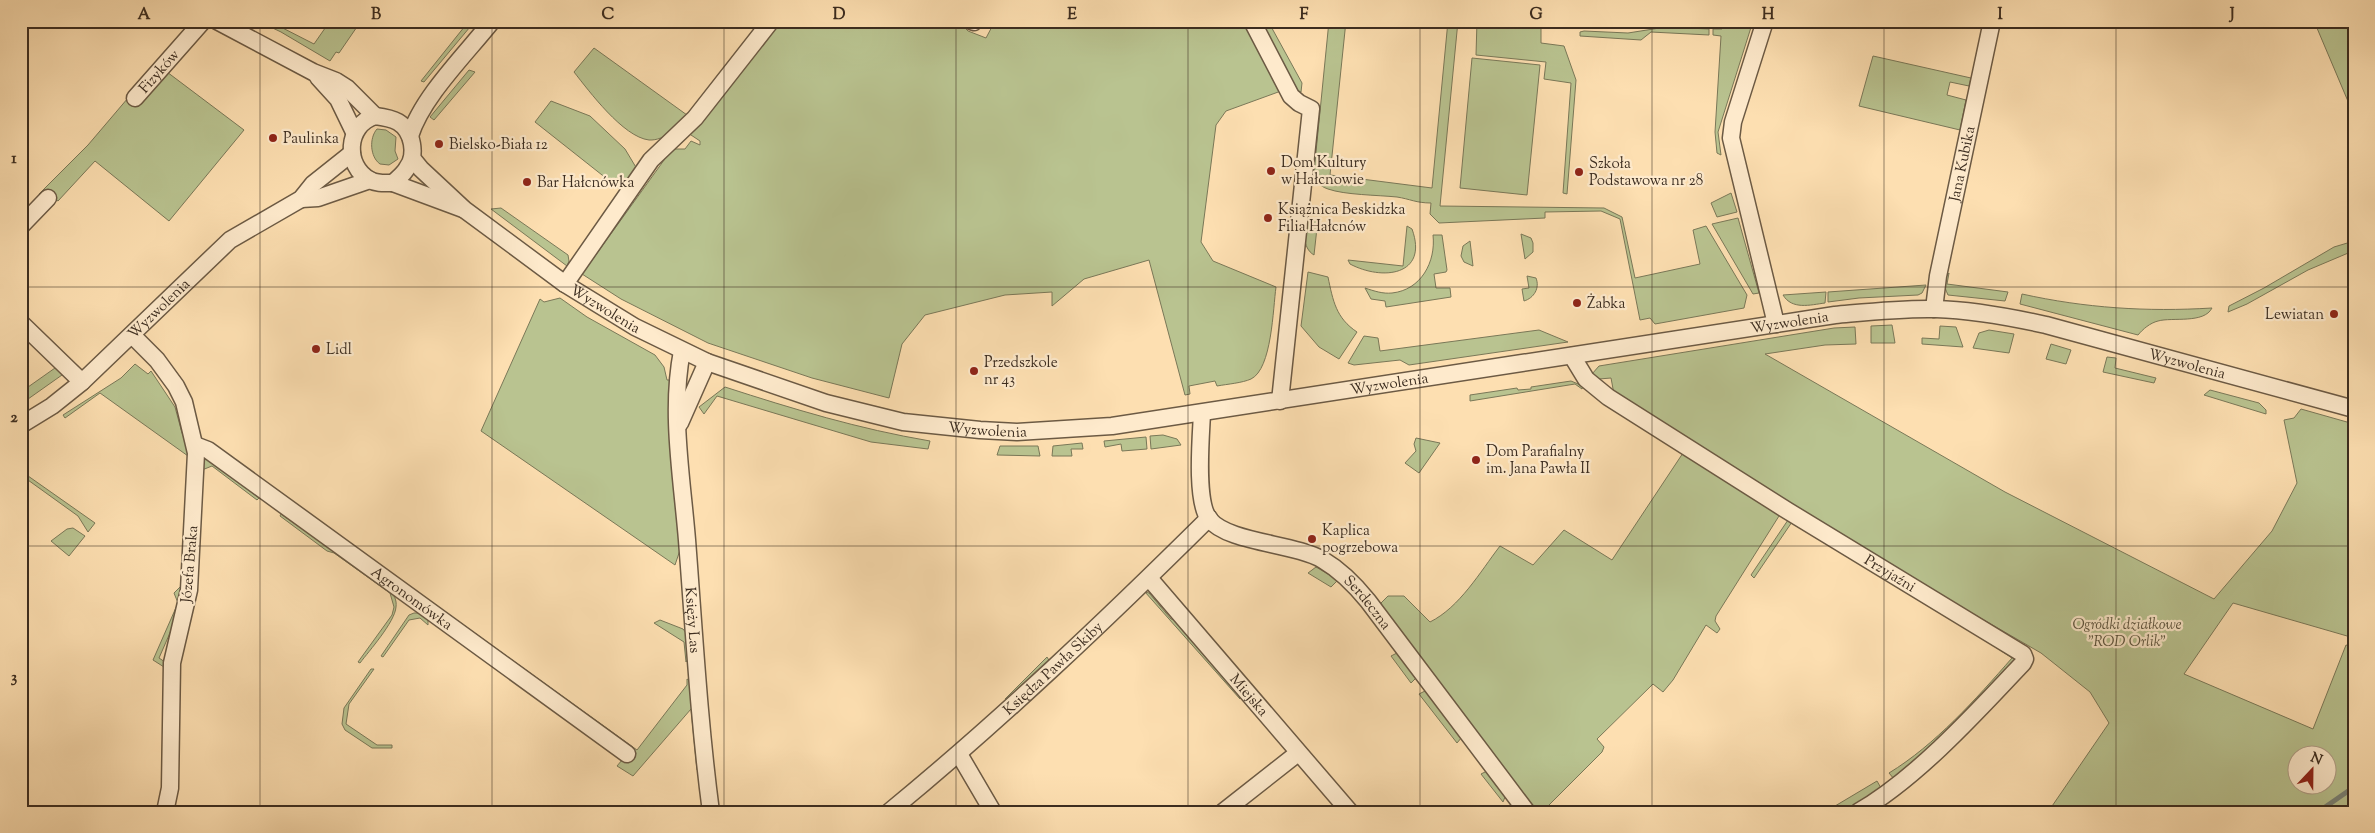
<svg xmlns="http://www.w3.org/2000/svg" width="2375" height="833" font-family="'Sorts Mill Goudy',serif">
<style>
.green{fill:#b9c390;stroke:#7a7858;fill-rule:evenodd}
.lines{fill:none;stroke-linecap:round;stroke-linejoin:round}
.stream{stroke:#798378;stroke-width:5}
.minor-casing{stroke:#6c5a44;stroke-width:19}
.minor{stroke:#feeacc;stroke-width:16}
.grid{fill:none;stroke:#3c2d20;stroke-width:1;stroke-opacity:0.55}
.poi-dot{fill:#8f2418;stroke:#feeacc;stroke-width:2}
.labels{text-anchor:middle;stroke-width:4.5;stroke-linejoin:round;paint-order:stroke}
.street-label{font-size:15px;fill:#3c2d20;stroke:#feeacc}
.poi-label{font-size:15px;fill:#3c2d20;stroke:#feeacc;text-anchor:start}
.park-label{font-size:15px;font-style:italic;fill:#5b523c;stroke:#feeacc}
.neatline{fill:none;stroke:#3c2d20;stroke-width:2}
.grid-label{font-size:16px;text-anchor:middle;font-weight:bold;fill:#3c2d20}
</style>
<rect width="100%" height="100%" fill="#fddfb1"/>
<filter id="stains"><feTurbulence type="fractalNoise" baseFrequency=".004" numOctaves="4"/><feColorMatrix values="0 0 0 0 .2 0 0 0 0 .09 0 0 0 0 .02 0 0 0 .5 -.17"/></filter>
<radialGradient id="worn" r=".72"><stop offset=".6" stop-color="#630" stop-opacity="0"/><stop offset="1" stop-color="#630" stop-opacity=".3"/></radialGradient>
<g class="green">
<path d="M 258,21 L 269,21 L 314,44 L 330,21 L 361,21 L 339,53 L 336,52 L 330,61 L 281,32 Z"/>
<path d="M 469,21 L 475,21 L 424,82 L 421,81 Z"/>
<path d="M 777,21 L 958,21 L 968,31 L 986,38 L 995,21 L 1244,21 L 1281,91 L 1226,111 L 1216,125 L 1201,242 L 1213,261 L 1276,287 C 1273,308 1272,369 1251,379 C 1242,383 1228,384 1217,386 L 1215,381 L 1189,386 L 1190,394 L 1185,395 L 1149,260 L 1084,279 L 1052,306 L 1052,292 L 1005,295 L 925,315 L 902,344 L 889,398 L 812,378 L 708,343 L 621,299 L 582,274 L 672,149 L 685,149 L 691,141 L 700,145 L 700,141 L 688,133 Z"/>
<path d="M 1259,21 L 1268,21 L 1302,83 L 1301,92 L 1298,92 Z"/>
<path d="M 1329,21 L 1346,21 L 1330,175 L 1432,188 L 1448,21 L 1458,21 L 1440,206 L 1604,208 L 1622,217 L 1635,278 L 1700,264 L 1693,230 L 1706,226 L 1747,295 L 1744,308 L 1655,324 L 1650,318 L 1640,320 L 1620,219 L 1601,211 L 1545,212 L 1545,218 L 1439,223 L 1430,214 L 1431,203 C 1416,203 1410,199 1397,197 C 1377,195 1345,195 1328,189 C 1319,186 1316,181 1314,172 Z"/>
<path d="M 1477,21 L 1541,21 L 1541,43 L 1564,46 L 1576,80 L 1567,194 L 1563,193 L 1571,83 L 1544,79 L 1546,62 L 1476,55 Z"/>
<path d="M 1726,21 L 1753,21 L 1718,132 L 1721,155 L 1717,153 L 1715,132 L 1721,36 L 1713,35 L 1713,29 L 1722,29 Z"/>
<path d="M 2314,21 L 2354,21 L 2354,101 L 2350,106 Z"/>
<path d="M 1666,27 L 1709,29 L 1709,35 L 1651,32 L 1641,40 L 1580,36 L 1580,32 L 1584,31 L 1628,33 Z"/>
<path d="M 594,48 L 687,115 C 678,126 665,141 649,140 C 623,137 589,91 574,72 Z"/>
<path d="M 1873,56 L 1971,78 L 1969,86 L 1950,82 L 1947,95 L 1966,100 L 1960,130 L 1859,106 Z"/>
<path d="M 1472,58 L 1540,65 L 1527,195 L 1460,188 Z"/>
<path d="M 469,70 L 475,72 L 434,120 L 430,117 Z"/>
<path d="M 167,72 L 244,130 L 169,221 L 95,161 L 58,201 L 47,194 L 39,194 L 88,145 L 128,98 C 150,103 154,86 167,72 Z"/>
<path d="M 551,101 L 590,116 L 625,149 L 637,169 L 621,190 L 535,122 Z"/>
<path d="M 377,129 L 386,130 L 396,137 L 395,151 L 398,159 L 389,165 L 380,164 C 370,157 369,138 377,129 Z"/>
<path d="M 1731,193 L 1737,212 L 1717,217 L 1711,203 Z"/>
<path d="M 501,208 L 568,255 L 569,261 L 567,266 L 491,209 Z"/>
<path d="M 1309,218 L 1318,219 L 1314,255 C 1302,248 1303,230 1309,218 Z"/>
<path d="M 1738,218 L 1759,293 L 1753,294 L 1712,224 Z"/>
<path d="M 1407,226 L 1412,229 C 1429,276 1382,281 1350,264 L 1348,260 L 1403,266 Z"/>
<path d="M 1521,234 L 1531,238 L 1533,243 L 1533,252 L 1525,259 Z"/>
<path d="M 1433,235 L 1442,235 L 1447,270 L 1446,272 L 1434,274 L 1436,288 L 1450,288 L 1451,297 L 1386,307 L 1385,301 L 1371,299 L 1365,288 C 1374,291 1383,294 1392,293 C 1421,290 1436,262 1433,235 Z"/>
<path d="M 1470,241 L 1473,266 L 1464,262 L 1461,256 L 1463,246 Z"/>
<path d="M 2354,241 L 2353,251 L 2308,270 L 2247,304 L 2228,312 L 2229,306 L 2264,288 L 2334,247 Z"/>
<path d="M 1308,272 L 1328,277 C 1333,301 1336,318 1357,332 L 1339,359 L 1319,347 L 1301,326 Z"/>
<path d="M 1949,273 L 1947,284 L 2008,292 L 2005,301 L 1948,295 C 1944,286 1942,281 1949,273 Z"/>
<path d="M 1527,276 L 1536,278 C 1540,288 1534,298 1524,301 L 1522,289 L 1529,288 Z"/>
<path d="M 1926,285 L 1922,293 L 1918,295 L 1859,298 L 1828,302 L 1828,292 Z"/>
<path d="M 1826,292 L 1825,303 C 1810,305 1792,310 1783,295 Z"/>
<path d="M 2022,294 C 2085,308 2147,312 2212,308 C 2204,324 2172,317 2158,321 C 2150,323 2143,329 2138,335 L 2020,304 Z"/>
<path d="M 560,298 L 587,317 L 655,355 L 664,367 L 667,380 L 672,380 L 681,547 L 675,565 L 481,431 L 540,299 L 544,302 Z"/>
<path d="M 1892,325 L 1895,343 L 1871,343 L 1871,326 Z"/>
<path d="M 1940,326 L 1956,327 L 1963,347 L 1922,344 L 1922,338 L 1939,339 Z"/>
<path d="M 1855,327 L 1856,344 L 1825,345 L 1765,354 L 2005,492 L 2214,599 L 2272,531 L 2297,483 L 2284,420 L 2294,418 L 2301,409 L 2354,424 L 2354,638 L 2233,603 L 2184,674 L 2313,729 L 2346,645 L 2354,647 L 2354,801 L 2338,812 L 2048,812 L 2109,723 L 2090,692 L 2041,653 L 1859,548 L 1614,394 L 1611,378 L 1599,379 L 1592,374 L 1599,366 L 1834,328 ZM 2298,756 L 2328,756 L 2328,786 L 2298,786 Z"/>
<path d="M 1539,330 L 1568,342 L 1409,365 L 1400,360 L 1354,365 L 1348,363 L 1364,336 L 1378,338 L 1380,351 Z"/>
<path d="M 1989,330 L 2014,334 L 2009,353 L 1973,348 L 1979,333 Z"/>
<path d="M 2051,344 L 2071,350 L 2066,364 L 2046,359 Z"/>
<path d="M 2107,357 L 2116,358 L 2115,368 L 2156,378 L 2154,383 L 2103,372 Z"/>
<path d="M 135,364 L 148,374 L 151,371 L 175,407 L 182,433 L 189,445 L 188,456 L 100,393 L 65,418 L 63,415 L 121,378 Z"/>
<path d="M 55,368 L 58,371 L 60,369 L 62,375 L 21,404 L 21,392 Z"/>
<path d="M 1571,381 L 1583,386 L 1582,389 L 1575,384 L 1470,401 L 1470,395 L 1517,388 L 1518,390 L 1531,389 L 1531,387 Z"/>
<path d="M 725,387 C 793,409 859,429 930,441 L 928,449 L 871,442 L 717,396 L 704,414 L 699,407 Z"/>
<path d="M 2210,390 L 2259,403 L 2266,410 L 2266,414 L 2204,395 Z"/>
<path d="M 1163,435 L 1177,439 L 1181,445 L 1151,449 L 1150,436 Z"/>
<path d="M 1146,437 L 1147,449 L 1122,451 L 1121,444 L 1105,447 L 1104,441 Z"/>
<path d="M 1416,438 L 1440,443 L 1419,473 L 1405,463 L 1416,451 L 1414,444 Z"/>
<path d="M 1082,443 L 1083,449 L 1071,449 L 1072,456 L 1052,456 L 1053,446 Z"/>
<path d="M 1000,446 L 1038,446 L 1040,456 L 997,455 Z"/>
<path d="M 1683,453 L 1779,514 L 1779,516 L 1716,616 L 1715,621 L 1720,629 L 1717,633 L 1706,625 L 1673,680 L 1663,692 L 1653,684 L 1597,739 L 1604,747 L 1602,752 L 1545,809 L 1541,810 L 1529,807 L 1381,608 L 1381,603 L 1388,596 L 1404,596 L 1430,622 C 1460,607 1480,572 1500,546 L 1533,565 L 1564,530 L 1612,560 Z"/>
<path d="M 206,459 L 209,460 L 259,498 L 257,500 L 212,466 L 202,470 L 202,461 Z"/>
<path d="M 21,471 L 95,523 L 88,532 L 78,516 L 21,475 Z"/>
<path d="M 281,514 L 390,590 C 394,595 397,600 396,607 C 395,622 369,651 360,663 L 358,662 L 392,615 L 394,607 L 390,593 L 334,553 L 327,551 L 280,516 Z"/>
<path d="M 1788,520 L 1792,522 L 1754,578 L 1751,575 Z"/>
<path d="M 73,528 L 85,536 L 69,556 L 51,541 L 67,529 Z"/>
<path d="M 368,556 L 637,750 L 687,685 L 687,679 L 692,682 L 700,769 L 697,770 L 691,709 L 633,776 L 617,766 L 622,760 L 634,757 L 636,753 L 367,560 Z"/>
<path d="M 1316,567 L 1338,580 L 1331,587 L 1308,573 Z"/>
<path d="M 182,585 L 180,610 L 159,658 L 165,662 L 165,766 L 162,766 L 164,667 L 153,660 L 178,603 L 174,593 Z"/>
<path d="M 1145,592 L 1149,593 L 1171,619 L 1178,621 L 1239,692 L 1240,699 Z"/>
<path d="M 414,613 L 420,613 L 428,620 L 428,625 L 420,618 L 409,620 L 383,657 L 381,656 L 409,615 Z"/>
<path d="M 660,620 L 683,629 L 687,634 L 689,657 L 686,662 L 684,642 L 654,623 Z"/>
<path d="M 1993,643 L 2015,658 L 2015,660 L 1972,707 L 1894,779 L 1889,773 C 1935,745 1976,699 2012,658 L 1991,644 Z"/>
<path d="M 1397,653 L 1416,678 L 1411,683 L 1391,656 Z"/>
<path d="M 1047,657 L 1050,662 L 1008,701 L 1005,699 Z"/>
<path d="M 371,669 L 374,669 L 349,704 L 346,724 L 377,745 L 392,745 L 392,748 L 372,748 L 345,730 L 342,724 L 344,708 Z"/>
<path d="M 1427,690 L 1462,737 L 1457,743 L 1419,694 Z"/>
<path d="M 1487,771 L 1505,797 L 1503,802 L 1481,774 Z"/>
<path d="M 1877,781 L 1881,788 C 1860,802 1852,812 1825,812 Z"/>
</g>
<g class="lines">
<path class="stream" d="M 2318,812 L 2354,787"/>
<defs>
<g id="minor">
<path d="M 217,21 L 313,72 L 336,81 L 347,88 L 375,116"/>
<path d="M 971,21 L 974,22"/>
<path d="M 1252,21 L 1291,96 L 1299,103 L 1311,109 L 1280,401"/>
<path d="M 1765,21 L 1733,122 L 1731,138 L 1776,324"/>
<path d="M 318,77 L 338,99 L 354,132"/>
<path id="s1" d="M 135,98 L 203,21"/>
<path d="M 375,116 C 383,117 391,118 398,122 C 413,131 417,155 407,168 C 404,174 398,178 393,183 C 385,183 377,184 370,180 C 344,166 346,125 375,116 Z"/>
<path d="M 410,136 C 422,97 466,54 492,21"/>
<path id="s2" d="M 412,158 L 421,169 L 465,210 L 565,284 L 635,327 L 707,362 L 826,403 L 903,422 L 980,430 L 1017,432 L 1112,426 L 1835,315 C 1868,312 1902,308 1936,309 C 1973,310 2010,317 2046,325 L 2354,409"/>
<path d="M 393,183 L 463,209"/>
<path d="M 301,199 L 318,198 L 370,180"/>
<path d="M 21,226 L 48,198"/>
<path d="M 565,284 L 651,160 L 695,118 L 771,21"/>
<path id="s3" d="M 1934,309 L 1938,276 L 1992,21"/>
<path d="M 21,323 L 82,382"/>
<path d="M 132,335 L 157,360 L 176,386 L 184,402 L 196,453 L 189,590 L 172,663 L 170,788 L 165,812"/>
<path id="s4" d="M 682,351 C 670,412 682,478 687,540 C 694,630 699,722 711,812"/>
<path id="s5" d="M 1572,356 L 1586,379 L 1608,397 L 1788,511 L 2023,654 L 2025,659 L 2023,663 C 1977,712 1916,779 1858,812"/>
<path id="s6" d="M 1202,413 C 1201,436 1195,501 1209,519 C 1228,543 1294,543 1323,560 C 1340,570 1355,585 1368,601 L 1527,812"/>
<path d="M 680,423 L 707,362"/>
<path id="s7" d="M 21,425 L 52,406 L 82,382 L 230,240 L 301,199 L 313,184 L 352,153"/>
<path id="s8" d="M 195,445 L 208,450 L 627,754"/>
<path id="s9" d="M 1149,578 L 1350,812"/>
<path d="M 959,754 L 993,812"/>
<path id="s10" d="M 889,812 C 1001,720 1106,620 1209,518"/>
<path d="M 1223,812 L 1298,753"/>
</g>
</defs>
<use href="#minor" class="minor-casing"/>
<use href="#minor" class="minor"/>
</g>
<path class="grid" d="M 260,21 L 260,812M 492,21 L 492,812M 724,21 L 724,812M 956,21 L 956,812M 1188,21 L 1188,812M 1420,21 L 1420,812M 1652,21 L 1652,812M 1884,21 L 1884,812M 2116,21 L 2116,812M 21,287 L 2354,287M 21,546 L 2354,546"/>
<g class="poi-dot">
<circle cx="273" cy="138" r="5"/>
<circle cx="439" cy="144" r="5"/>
<circle cx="1271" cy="171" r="5"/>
<circle cx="1579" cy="172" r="5"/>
<circle cx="527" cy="182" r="5"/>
<circle cx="1268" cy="218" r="5"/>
<circle cx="1577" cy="303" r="5"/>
<circle cx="2334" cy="314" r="5"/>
<circle cx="316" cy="349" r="5"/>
<circle cx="974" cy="371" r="5"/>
<circle cx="1476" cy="460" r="5"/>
<circle cx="1312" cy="539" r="5"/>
</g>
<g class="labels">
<g class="street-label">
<text dy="5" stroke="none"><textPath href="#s1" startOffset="36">Fizyków</textPath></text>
<text dy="5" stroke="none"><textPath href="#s3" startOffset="148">Jana Kubika</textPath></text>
<text dy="5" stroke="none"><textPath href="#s7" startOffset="181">Wyzwolenia</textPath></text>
<text dy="5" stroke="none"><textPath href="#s2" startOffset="246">Wyzwolenia</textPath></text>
<text dy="5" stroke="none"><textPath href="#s2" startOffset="1461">Wyzwolenia</textPath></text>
<text dy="5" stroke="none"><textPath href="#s2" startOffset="1866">Wyzwolenia</textPath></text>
<text dy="5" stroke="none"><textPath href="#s2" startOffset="1056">Wyzwolenia</textPath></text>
<text dy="5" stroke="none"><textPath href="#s2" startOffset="651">Wyzwolenia</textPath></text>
<text transform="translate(189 564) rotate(-85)" y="5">Józefa Braka</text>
<text dy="5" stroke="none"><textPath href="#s5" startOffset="388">Przyjaźni</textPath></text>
<text dy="5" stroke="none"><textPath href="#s8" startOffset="266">Agronomówka</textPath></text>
<text dy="5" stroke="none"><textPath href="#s6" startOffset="292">Serdeczna</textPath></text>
<text dy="5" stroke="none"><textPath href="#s4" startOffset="270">Księży Las</textPath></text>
<text dy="5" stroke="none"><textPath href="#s10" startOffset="218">Księdza Pawła Skiby</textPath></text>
<text dy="5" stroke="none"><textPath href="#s9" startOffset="154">Miejska</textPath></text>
</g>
<g class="poi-label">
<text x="283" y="143">Paulinka</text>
<text x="449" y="149">Bielsko-Biała 12</text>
<text x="1281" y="167">Dom Kultury<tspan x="1281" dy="17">w Hałcnowie</tspan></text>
<text x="1589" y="168">Szkoła<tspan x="1589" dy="17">Podstawowa nr 28</tspan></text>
<text x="537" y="187">Bar Hałcnówka</text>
<text x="1278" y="214">Książnica Beskidzka<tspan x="1278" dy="17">Filia Hałcnów</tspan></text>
<text x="1587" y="308">Żabka</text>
<text x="2324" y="319" text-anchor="end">Lewiatan</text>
<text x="326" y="354">Lidl</text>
<text x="984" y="367">Przedszkole<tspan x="984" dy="17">nr 43</tspan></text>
<text x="1486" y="456">Dom Parafialny<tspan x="1486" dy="17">im. Jana Pawła II</tspan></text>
<text x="1322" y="535">Kaplica<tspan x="1322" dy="17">pogrzebowa</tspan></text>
</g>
<g class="park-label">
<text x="2127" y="629">Ogródki działkowe<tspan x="2127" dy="17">"ROD Orlik"</tspan></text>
</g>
</g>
<rect width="2375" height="833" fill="none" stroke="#fddfb1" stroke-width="55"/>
<g transform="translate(2312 770) rotate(22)"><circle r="24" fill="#feeacc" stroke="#b09e87"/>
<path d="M0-4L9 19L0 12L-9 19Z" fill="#8f2418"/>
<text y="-8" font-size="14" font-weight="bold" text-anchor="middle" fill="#3c2d20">N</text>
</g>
<rect x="28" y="28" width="2320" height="778" class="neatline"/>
<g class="grid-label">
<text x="144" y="19">A</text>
<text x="376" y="19">B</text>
<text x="608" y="19">C</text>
<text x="839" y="19">D</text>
<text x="1072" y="19">E</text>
<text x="1304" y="19">F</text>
<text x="1536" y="19">G</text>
<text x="1768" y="19">H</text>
<text x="2000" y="19">I</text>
<text x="2232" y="19">J</text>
<text x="14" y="163">1</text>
<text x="14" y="422">2</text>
<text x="14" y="682">3</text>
</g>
<rect width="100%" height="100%" filter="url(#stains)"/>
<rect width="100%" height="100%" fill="url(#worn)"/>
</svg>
